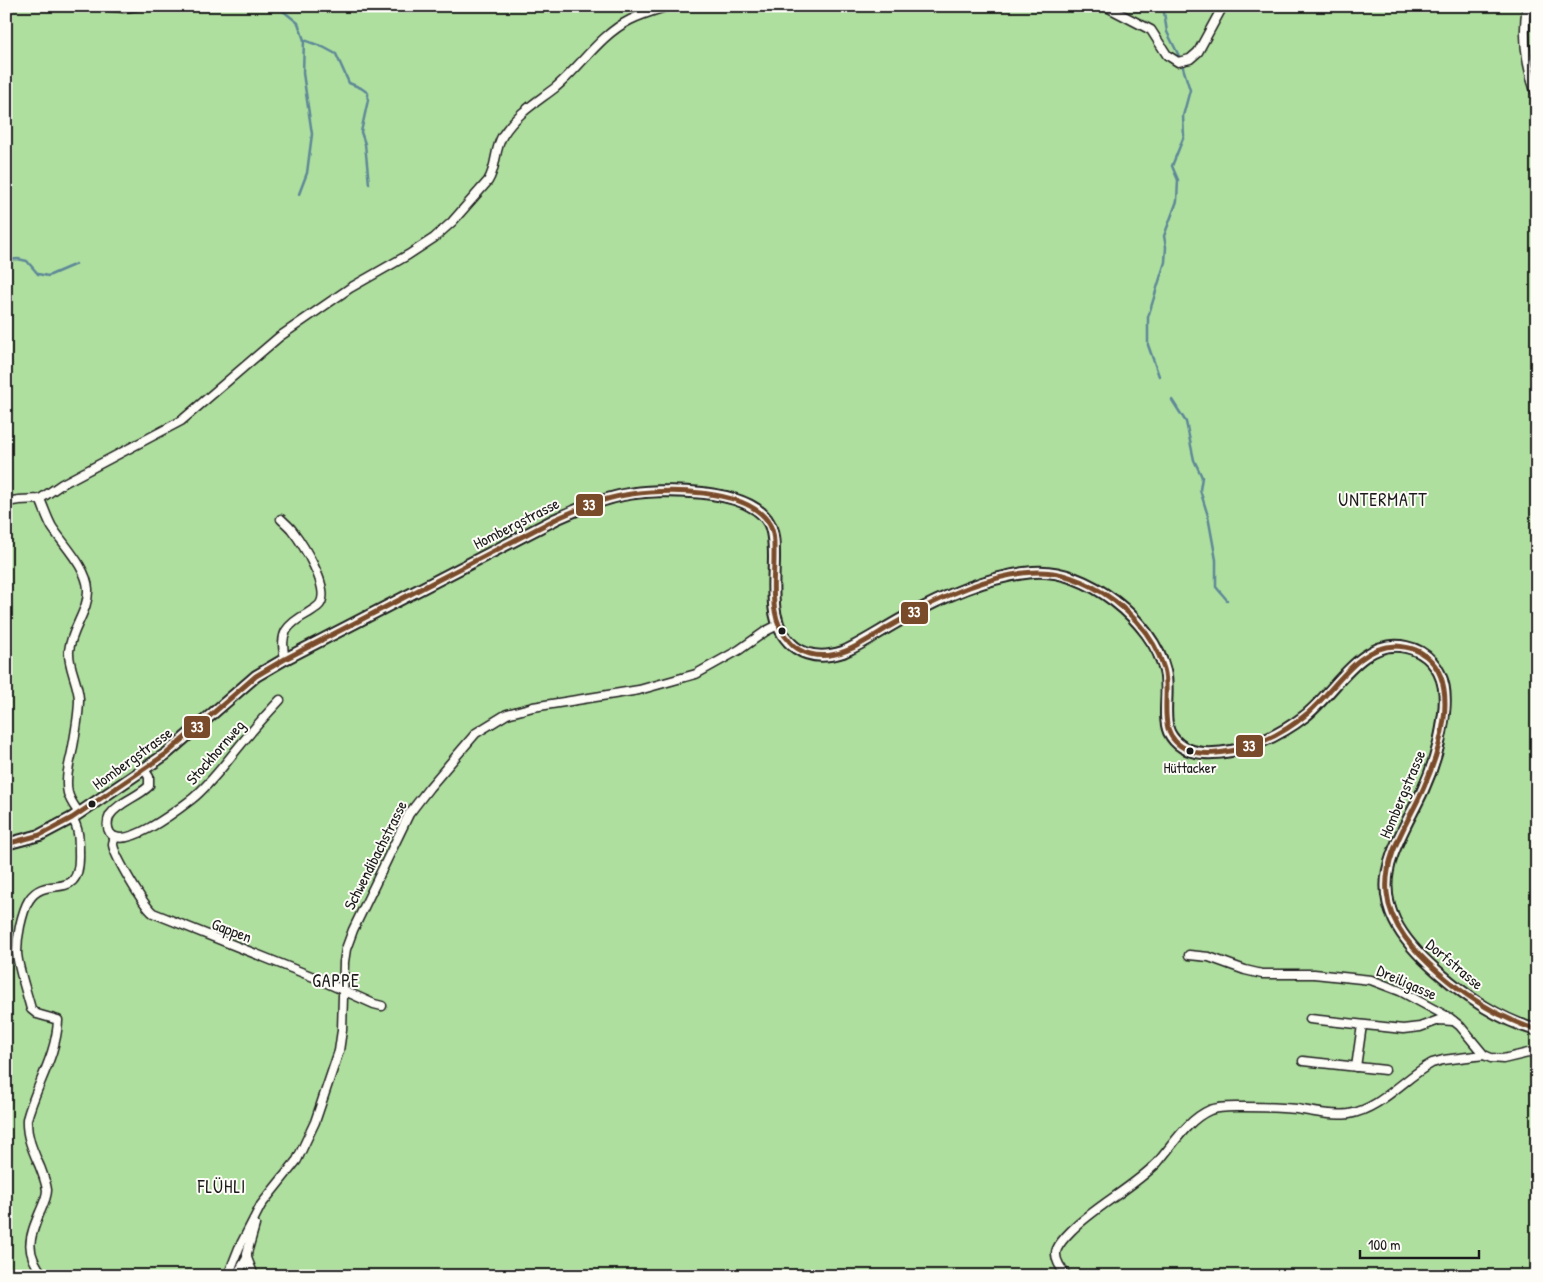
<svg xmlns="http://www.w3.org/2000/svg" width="1543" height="1282" font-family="'Patrick Hand',sans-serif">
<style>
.green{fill:#afdf9f;stroke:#667e5e}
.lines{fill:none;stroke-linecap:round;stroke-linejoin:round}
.stream{stroke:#5d8897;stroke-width:2.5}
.minor-casing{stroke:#1c1c1c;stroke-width:11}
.tertiary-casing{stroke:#1c1c1c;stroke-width:14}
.minor{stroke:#fdfcf7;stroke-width:8}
.tertiary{stroke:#fdfcf7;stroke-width:10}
.bus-1-casing{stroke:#fdfcf7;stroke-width:9}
.bus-1{stroke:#7a4b2a;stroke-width:5}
.bus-dot{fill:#1c1c1c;stroke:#fdfcf7;stroke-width:2}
.labels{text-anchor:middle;stroke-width:4;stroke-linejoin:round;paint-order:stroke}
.bus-label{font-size:15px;fill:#1c1c1c;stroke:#fdfcf7}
.street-label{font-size:16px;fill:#1c1c1c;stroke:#fdfcf7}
.neighbourhood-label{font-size:18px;letter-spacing:1px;fill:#1c1c1c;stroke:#fdfcf7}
.line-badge{stroke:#fdfcf7;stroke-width:2}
.badge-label{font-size:14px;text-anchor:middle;font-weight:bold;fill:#fff}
</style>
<rect width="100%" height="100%" fill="#fdfcf7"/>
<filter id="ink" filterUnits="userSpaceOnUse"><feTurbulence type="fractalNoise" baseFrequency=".02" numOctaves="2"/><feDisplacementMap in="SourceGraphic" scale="10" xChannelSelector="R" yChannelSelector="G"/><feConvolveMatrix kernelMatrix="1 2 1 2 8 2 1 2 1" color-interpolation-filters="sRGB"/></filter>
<g filter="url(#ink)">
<rect class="green" x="6" y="6" width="1531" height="1270"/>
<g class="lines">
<g class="stream">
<path d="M 277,6 L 298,23 L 304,40 L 303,73 L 312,134 L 307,173 L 299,194"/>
<path d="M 304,40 L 323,47 L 336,54 L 349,83 L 361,88 L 368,93 L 368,100 L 361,132 L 365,144 L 369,184"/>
<path d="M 6,260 L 18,259 L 27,261 L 38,274 L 48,276 L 76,264"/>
<path d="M 1159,376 L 1148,345 L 1148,317 L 1165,262 L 1166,247 L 1164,236 L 1177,201 L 1178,180 L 1172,166 L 1184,136 L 1183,116 L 1190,90 L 1180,58 L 1167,32 L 1163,6"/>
<path d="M 1172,400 L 1186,422 L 1194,460 L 1202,477 L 1200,490 L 1208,516 L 1216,560 L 1216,587 L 1227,600"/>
<path d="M 6,1270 L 18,1276"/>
</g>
<defs>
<g id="minor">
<path d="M 102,6 L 124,8 L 136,6"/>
<path d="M 1105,6 L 1151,30 L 1167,55 L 1178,62 L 1190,59 L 1198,52 L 1223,6"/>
<path d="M 1527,6 C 1522,36 1527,69 1537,97"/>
<path d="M 40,499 C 44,508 47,518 52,527 C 63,544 87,568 88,589 C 89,611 71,629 69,651 C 68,667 78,682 79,699 C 79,716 75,735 72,752 C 69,765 65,780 68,793 C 70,801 75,807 79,813"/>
<path d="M 6,502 L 19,500 L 40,499 L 62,484 L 181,421 L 279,337 L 350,288 L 408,255 L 434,238 L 452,222 L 488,181 C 497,167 494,149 503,135 C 517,113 537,102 556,87 C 581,66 600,35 630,20 C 642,14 656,10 669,6"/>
<path d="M 281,519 C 285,523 289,526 292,530 C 302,543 331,588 320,604 C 317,608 312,610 308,613 C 286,625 279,633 285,659"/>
<path d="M 144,769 L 149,777 L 149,786 C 138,797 119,802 110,815 C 107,821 107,828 110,833 C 124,852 179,809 192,799 C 208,786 220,770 233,754 C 248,735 264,717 280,700"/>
<path d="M 115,837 C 114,841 113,841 113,845 C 115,857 144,906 153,913 L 316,978 L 374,1004 L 382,1006"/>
<path d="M 1189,955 L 1209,957 L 1245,970 L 1262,974 L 1314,974 L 1371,980 L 1400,991 L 1450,1018 L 1460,1026 L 1484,1055 L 1491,1058 L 1503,1059 L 1537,1051"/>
<path d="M 1310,1019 L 1403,1029 L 1420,1027 L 1439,1020 L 1453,1021"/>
<path d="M 1303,1061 L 1385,1070"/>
<path d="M 1356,1067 L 1362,1025"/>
<path d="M 44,1276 C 24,1252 29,1238 40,1212 C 43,1205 47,1197 47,1190 C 46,1182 43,1175 40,1167 C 33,1151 26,1136 27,1119 C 36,1085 56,1057 58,1021 L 58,1020 L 37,1014 L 31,1009 C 27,993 18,968 17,953 C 17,944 18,935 20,926 C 22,917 24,908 29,900 C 47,872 81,906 79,852 C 79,840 79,828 72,818"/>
<path d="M 228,1276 L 239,1248 L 261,1205 L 297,1160 L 315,1122 L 339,1051 L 342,1030 L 344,962 L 346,949 L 353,930 L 409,814 L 429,788 L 476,733 L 507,714 L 533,707 L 639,690 L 696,674 L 739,650 L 766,631 L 778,625"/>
<path d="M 236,1276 L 247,1258"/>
<path d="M 254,1276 L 247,1258 L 247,1253 L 255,1225"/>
<path d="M 1067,1276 C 1061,1269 1053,1258 1057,1249 C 1060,1242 1066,1236 1071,1231 C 1097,1205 1131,1189 1157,1163 C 1173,1145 1187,1120 1210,1110 C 1221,1106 1232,1107 1244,1107 C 1262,1107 1279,1107 1297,1109 C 1314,1112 1332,1116 1349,1114 C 1382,1108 1404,1078 1432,1063 L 1443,1060 L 1484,1055"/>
</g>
<path id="tertiary" d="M 6,844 L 40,835 L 72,818 L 166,754 L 256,676 L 285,659 L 556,519 C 578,509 600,500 623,495 C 659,488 750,487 769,523 C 774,533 774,546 774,557 C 774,587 767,628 796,648 C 810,658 827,657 843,652 C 863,643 882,630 902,619 C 940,598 989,576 1033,572 C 1086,567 1153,621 1165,671 C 1170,690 1162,715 1169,732 C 1176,746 1189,752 1204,753 C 1239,755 1278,737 1305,716 C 1335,693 1361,637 1406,647 C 1416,649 1425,654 1432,662 C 1445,677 1446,695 1444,713 C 1441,740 1434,766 1423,790 C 1413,812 1400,833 1392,856 C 1374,905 1402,941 1438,972 C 1467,997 1499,1020 1537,1030"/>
</defs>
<use href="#minor" class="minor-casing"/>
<use href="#tertiary" class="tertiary-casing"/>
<use href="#minor" class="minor"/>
<use href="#tertiary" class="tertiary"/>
<defs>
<path id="bus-1" d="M 6,844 L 40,835 L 72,818 L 166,754 L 256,676 L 285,659 L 556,519 C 578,509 601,499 625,495 C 661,488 750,487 770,525 C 775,534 774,546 774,557 C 774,585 768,620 790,642 C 795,648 802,652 810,654 C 840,662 868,639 892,625 C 934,600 1003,566 1053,573 C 1066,575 1079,580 1091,586 C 1124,603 1154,634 1164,669 C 1172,697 1153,735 1188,750 C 1203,756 1221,753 1236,750 C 1262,744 1288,730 1308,713 C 1335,690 1357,646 1396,646 C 1408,647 1418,649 1427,657 C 1461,685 1439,753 1424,787 C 1410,820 1383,855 1387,893 C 1390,926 1415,952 1439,973 C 1468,998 1500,1018 1537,1030"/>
</defs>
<use href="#bus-1" class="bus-1-casing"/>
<use href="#bus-1" class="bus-1"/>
</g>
</g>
<g class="bus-dot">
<circle cx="782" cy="631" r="4.5"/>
<circle cx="1190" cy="751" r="4.5"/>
<circle cx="92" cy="804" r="4.5"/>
</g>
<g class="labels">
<g class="bus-label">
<text x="1190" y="773">Hüttacker</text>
</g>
<g class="street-label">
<text transform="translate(516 523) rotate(-27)" y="6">Hombergstrasse</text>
<text transform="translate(215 752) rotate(-49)" y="6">Stockhornweg</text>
<text transform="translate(132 758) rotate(-36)" y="6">Hombergstrasse</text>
<text transform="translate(1402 794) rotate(-67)" y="6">Hombergstrasse</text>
<text transform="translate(375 855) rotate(-63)" y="6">Schwendibachstrasse</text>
<text transform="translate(232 930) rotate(21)" y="6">Gappen</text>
<text transform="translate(1455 964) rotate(40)" y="6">Dorfstrasse</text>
<text transform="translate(1407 982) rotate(24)" y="6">Dreiligasse</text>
</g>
<g class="neighbourhood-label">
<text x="1383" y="506">UNTERMATT</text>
<text x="336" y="987">GAPPE</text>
<text x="222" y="1193">FLÜHLI</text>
</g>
</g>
<g class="line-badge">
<rect x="575" y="493" width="29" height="24" rx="5" fill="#7a4b2a"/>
<rect x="900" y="601" width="29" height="24" rx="5" fill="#7a4b2a"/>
<rect x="183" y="715" width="28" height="24" rx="5" fill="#7a4b2a"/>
<rect x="1235" y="734" width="29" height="24" rx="5" fill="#7a4b2a"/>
</g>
<g class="badge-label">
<text x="589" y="510">33</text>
<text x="914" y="617">33</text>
<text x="197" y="732">33</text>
<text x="1249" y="751">33</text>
</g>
<rect width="1543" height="1282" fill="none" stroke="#fdfcf7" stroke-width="25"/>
<rect x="12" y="12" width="1518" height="1257" fill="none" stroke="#1c1c1c" stroke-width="2" filter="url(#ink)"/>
<path d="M1360 1250v8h119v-8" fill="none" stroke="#1c1c1c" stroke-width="2.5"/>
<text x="1368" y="1250" font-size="15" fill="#1c1c1c" stroke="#fdfcf7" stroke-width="4" paint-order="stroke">100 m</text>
</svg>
